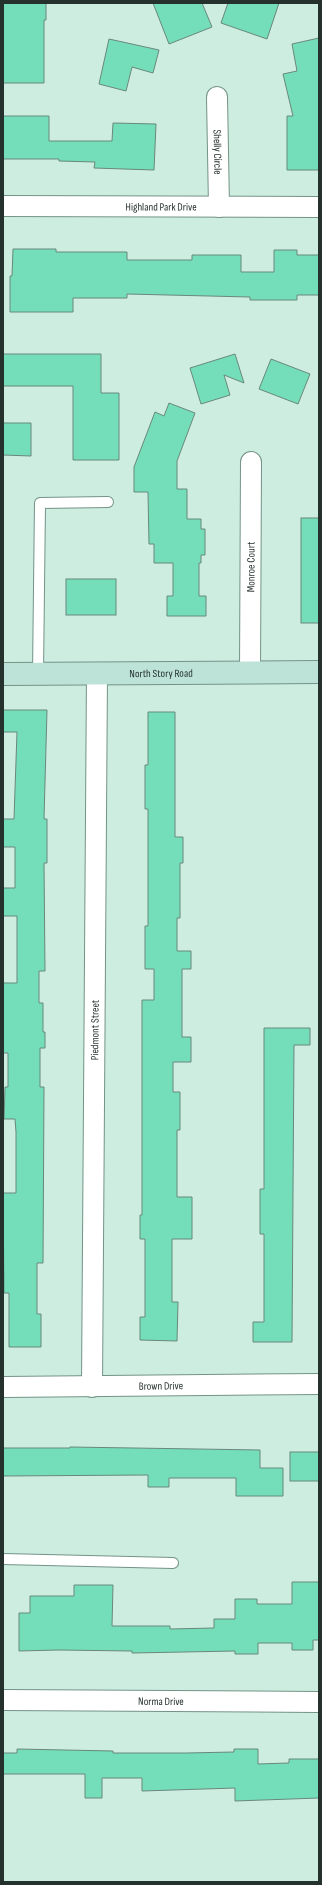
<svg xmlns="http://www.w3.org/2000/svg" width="322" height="1885" font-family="'Sofia Sans Condensed',sans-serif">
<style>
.building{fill:#74debb;stroke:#69887c}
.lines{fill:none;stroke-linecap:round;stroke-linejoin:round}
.service-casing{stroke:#749387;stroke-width:12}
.minor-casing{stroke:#749387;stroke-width:22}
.secondary-casing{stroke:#749387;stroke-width:24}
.service{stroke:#fff;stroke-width:10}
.minor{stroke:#fff;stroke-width:20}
.secondary{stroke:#bde3d9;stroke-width:22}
.labels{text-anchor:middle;stroke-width:4;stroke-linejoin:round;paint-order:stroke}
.street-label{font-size:11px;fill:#25312d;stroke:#fff}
</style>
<rect width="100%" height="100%" fill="#ccede0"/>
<g class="building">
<path d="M 3,3 L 46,3 L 46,20 L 44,20 L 44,83 L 3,83 Z"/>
<path d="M 153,3 L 202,3 L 212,27 L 169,44 Z"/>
<path d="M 228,3 L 279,3 L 267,39 L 221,23 Z"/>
<path d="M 319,38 L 319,170 L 287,170 L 287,116 L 293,116 L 283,74 L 297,71 L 292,44 Z"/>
<path d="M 109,39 L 159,50 L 153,73 L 132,67 L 126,91 L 99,84 Z"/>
<path d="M 3,116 L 49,116 L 49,141 L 112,141 L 113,123 L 156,124 L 154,170 L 94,168 L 95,162 L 59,161 L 59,159 L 3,159 Z"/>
<path d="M 13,249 L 56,249 L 56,252 L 127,252 L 127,260 L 192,260 L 192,255 L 241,255 L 241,272 L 274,272 L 274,250 L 297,250 L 297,255 L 319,255 L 319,295 L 297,295 L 297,300 L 250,300 L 250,297 L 127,294 L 127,298 L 73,298 L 73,312 L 10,312 L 10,276 L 12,276 Z"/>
<path d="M 3,354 L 101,354 L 101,393 L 119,393 L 119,460 L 73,460 L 73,386 L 3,386 Z"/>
<path d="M 235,354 L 244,383 L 224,375 L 230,395 L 201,404 L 190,368 Z"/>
<path d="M 271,359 L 310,374 L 298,404 L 259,389 Z"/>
<path d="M 169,403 L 195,413 L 177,461 L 177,489 L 187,489 L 187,519 L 201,519 L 201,529 L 205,529 L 205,555 L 201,555 L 201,563 L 199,563 L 199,596 L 206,596 L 206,616 L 167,616 L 167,596 L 173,596 L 173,563 L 154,563 L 154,544 L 149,544 L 148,492 L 134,492 L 134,467 L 155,412 L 164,416 Z"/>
<path d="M 3,423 L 31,423 L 31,456 L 3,455 Z"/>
<rect x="301" y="518" width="18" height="105"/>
<rect x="66" y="579" width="50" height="36"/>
<path d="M 3,710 L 47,710 L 44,819 L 47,819 L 47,863 L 44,863 L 45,971 L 39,971 L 39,1003 L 43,1003 L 43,1032 L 45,1032 L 45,1048 L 40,1048 L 40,1087 L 44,1087 L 43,1263 L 37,1263 L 37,1314 L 41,1314 L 41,1347 L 9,1347 L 9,1293 L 4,1293 L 3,1193 L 16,1193 L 16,1132 L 15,1119 L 4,1119 L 5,1087 L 8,1087 L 8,1053 L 3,1053 L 3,983 L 17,983 L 17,916 L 3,916 L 3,888 L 15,888 L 15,847 L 3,847 L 3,819 L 14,819 L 17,732 L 3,732 Z"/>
<path d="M 148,712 L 175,712 L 175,837 L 183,837 L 183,863 L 180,863 L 180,918 L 177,918 L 177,951 L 191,951 L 191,969 L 182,969 L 182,1037 L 191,1037 L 191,1062 L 173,1062 L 173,1092 L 180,1092 L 180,1130 L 177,1130 L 177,1197 L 192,1197 L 192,1239 L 172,1239 L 172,1302 L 178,1302 L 177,1341 L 140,1340 L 140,1317 L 145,1317 L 145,1239 L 140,1239 L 140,1215 L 142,1215 L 142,1000 L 154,1000 L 154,969 L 145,969 L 145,926 L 148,926 L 148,809 L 145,809 L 145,765 L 148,765 Z"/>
<path d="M 264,1028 L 310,1028 L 310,1045 L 294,1045 L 292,1342 L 253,1342 L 253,1322 L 264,1322 L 264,1234 L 260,1234 L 260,1189 L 264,1189 Z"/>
<path d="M 70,1447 L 260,1450 L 260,1468 L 283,1468 L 283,1496 L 236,1496 L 236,1478 L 169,1478 L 169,1487 L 148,1487 L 148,1475 L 3,1476 L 3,1448 L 70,1448 Z"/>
<rect x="290" y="1452" width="29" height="29"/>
<path d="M 292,1582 L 319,1582 L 319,1640 L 313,1640 L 313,1650 L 292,1650 L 292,1643 L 258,1643 L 258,1654 L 235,1654 L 235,1651 L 132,1653 L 132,1651 L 58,1650 L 19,1651 L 19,1613 L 30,1613 L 30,1596 L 74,1596 L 74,1585 L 113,1585 L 112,1626 L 170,1626 L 170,1629 L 214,1628 L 214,1619 L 235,1619 L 235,1599 L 257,1599 L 257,1604 L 292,1604 Z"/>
<path d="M 17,1749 L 113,1751 L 113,1753 L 186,1753 L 234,1752 L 234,1749 L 258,1749 L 258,1764 L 289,1763 L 289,1759 L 319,1759 L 319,1798 L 235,1801 L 235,1788 L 142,1791 L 142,1778 L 102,1778 L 102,1798 L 85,1798 L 85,1774 L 3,1774 L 3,1753 L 17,1753 Z"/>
</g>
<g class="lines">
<defs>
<g id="service">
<path d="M 38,674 L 40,503 L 108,502"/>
<path d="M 3,1559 L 173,1563"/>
</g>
<g id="minor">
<path id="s1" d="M 217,97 L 219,207"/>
<path id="s2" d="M 3,206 L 319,207"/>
<path id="s3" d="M 250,673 L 251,462"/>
<path id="s4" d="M 3,1387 L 319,1384"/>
<path id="s5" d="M 92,1387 L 97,673"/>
<path id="s6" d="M 3,1700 L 319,1702"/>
</g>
<g id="secondary">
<path id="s7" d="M 3,674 L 319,672"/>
</g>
</defs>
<use href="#service" class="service-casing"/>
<use href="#minor" class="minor-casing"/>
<use href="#secondary" class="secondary-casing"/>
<use href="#service" class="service"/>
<use href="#minor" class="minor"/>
<use href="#secondary" class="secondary"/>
</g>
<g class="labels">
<g class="street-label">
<text dy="4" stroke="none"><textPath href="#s1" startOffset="55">Shelly Circle</textPath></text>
<text dy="4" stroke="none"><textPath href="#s2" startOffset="158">Highland Park Drive</textPath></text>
<text dy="4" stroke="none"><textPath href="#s3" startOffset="106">Monroe Court</textPath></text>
<text dy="4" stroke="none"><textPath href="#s7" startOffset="158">North Story Road</textPath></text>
<text dy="4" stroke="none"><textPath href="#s5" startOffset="357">Piedmont Street</textPath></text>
<text dy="4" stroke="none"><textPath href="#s4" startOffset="158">Brown Drive</textPath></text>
<text dy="4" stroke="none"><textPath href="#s6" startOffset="158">Norma Drive</textPath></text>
</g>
</g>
<rect width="322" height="1885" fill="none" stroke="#25312d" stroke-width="8"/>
</svg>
